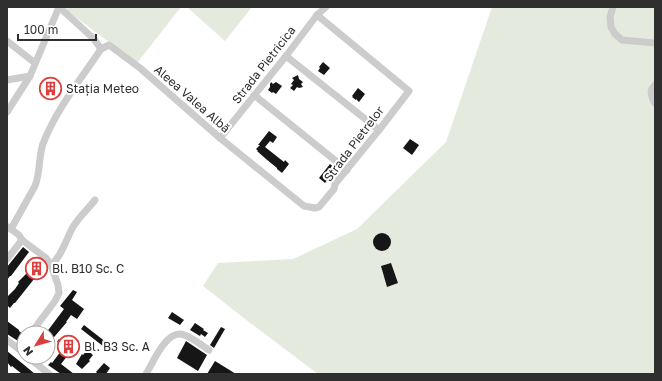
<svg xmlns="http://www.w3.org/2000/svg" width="662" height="381" font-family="'Golos Text',sans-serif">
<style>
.green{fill:#e4ebde}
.building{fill:#161616}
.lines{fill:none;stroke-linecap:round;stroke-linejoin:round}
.minor{stroke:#ccc;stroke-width:7}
.labels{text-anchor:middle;stroke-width:4;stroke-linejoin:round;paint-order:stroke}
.street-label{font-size:12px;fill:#2f2f2f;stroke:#fff}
.poi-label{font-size:12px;fill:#2f2f2f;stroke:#fff;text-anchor:start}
</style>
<rect width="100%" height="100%" fill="#fff"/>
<g class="green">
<path d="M 67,7 L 181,7 L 137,63 L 66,10 Z"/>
<path d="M 187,7 L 252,7 L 225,41 Z"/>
<path d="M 492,7 L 655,7 L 655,374 L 318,374 L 245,319 L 203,286 L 218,263 L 293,259 L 357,229 L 446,142 Z"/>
</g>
<g class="building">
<path d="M 323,62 L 330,68 L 324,75 L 318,71 L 320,68 L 319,67 Z"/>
<path d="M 298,75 L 299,79 L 303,82 L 301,84 L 303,87 L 299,88 L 297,87 L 294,91 L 290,88 L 293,85 L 291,84 L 294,80 L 292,78 Z"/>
<path d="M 271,82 L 273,84 L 276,82 L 282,86 L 276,94 L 273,92 L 272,93 L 268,90 L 270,87 L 270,84 Z"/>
<path d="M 358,88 L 365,94 L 359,102 L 356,99 L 356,100 L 352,97 L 353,96 L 352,96 Z"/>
<path d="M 269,131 L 277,137 L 273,143 L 270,141 L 265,147 L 284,162 L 285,160 L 289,164 L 282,173 L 277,169 L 277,168 L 266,159 L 257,151 L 258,151 L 256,149 L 260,145 L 258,145 Z"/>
<path d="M 410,139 L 419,145 L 412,155 L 403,148 Z"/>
<path d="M 330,164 L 336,169 L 325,183 L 319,178 Z"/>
<circle cx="382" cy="242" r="9"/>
<path d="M 23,247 L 29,252 L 11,276 L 10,276 L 7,280 L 7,267 Z"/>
<path d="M 38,259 L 45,265 L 41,270 L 42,271 L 38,275 L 38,274 L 15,303 L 14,303 L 10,308 L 7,305 L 7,297 L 15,289 L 19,283 L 18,282 L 26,274 L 34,264 L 34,265 Z"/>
<path d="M 391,263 L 398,283 L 387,287 L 381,266 Z"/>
<path d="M 73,290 L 77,292 L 72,300 L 84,309 L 77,319 L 71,315 L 66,322 L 67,322 L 55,336 L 48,344 L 48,333 L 46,333 L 64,309 L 60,306 Z"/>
<path d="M 172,312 L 184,320 L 180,325 L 168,318 Z"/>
<path d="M 7,321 L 19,330 L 19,331 L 24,335 L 18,341 L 7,334 Z"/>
<path d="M 195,323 L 204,329 L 203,330 L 208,333 L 205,337 L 201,334 L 200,336 L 190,330 Z"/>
<path d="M 84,325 L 111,346 L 108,350 L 81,329 Z"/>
<path d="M 221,327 L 225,329 L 214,348 L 210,345 Z"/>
<path d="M 72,336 L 79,341 L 61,364 L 74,374 L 61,374 L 48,365 L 51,362 L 52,363 L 64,347 L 57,342 L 59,339 L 66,344 Z"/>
<path d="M 186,341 L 207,355 L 198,371 L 177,358 Z"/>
<path d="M 87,350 L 93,355 L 89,360 L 90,361 L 82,369 L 76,364 L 82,354 L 83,355 Z"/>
<path d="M 7,351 L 23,364 L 35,374 L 22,374 L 12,366 L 11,367 L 7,362 Z"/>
<path d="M 215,361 L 236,374 L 207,374 Z"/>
<path d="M 104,363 L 110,368 L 106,374 L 98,374 L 96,372 Z"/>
</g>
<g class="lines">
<g class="minor">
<path d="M 59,7 L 94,39 L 101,49"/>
<path d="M 613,7 L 610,17 L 611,27 L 615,34 L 622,40 L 655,43"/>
<path d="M 7,41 L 35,63"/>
<path d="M 101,49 L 109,45 L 140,68 L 220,138 L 304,206 L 315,208 L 319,207 L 334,189 L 335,184 L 379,130 L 409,91 L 317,15"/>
<path d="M 286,56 L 379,130"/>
<path d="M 7,80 L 30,76"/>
<path d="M 655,85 C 649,91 651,95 654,102 L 655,103"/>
<path d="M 254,95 L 347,170"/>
<path d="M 7,112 L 30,76 L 59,7"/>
<path d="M 220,138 L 286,56 L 317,15 L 326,7"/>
<path d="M 8,227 L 19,235 L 22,240 L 46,258 L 51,265 L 58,285 L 59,293 L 55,301 L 31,333"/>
<path d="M 11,229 L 35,186 C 41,171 38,155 44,141 C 58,107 81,79 101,49"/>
<path d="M 7,259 L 22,240"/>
<path d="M 51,265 C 62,256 66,239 73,227 C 79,217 88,209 95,200"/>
<path d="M 7,340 L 24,353"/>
<path d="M 19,349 L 24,343"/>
<path d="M 28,357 L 49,374"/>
<path d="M 146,374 C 153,363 164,335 179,334 C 187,333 202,346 209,350"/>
</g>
</g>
<defs>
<symbol id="building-ring" viewBox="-11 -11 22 22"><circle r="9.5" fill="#fff" stroke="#db3e3c" stroke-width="1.5"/><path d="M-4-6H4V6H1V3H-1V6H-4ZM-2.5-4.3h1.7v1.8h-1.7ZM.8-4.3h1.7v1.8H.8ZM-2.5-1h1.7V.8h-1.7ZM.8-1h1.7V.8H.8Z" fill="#db3e3c"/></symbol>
</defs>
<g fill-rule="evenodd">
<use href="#building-ring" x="38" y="76" width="25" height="25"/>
<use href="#building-ring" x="24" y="256" width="25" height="25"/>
<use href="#building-ring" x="56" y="334" width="25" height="25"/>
</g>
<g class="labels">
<g class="street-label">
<text transform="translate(264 65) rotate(-52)" y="4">Strada Pietricica</text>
<text transform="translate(192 99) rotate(41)" y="4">Aleea Valea Albă</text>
<text transform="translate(354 144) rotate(-53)" y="4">Strada Pietrelor</text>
</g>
<g class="poi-label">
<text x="66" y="93">Stația Meteo</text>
<text x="52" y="273">Bl. B10 Sc. C</text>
<text x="84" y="351">Bl. B3 Sc. A</text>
</g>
</g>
<rect width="662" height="381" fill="none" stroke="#2f2f2f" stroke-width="16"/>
<g transform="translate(36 345) rotate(233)"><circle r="19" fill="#ffffff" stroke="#acacac"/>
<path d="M0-3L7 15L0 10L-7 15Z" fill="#db3e3c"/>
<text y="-6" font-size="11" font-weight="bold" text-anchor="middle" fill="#2f2f2f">N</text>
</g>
<path d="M18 34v6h78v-6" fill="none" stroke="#2f2f2f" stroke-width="2"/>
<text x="24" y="34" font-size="12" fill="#2f2f2f" stroke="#ffffff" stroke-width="3" paint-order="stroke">100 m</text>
</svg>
